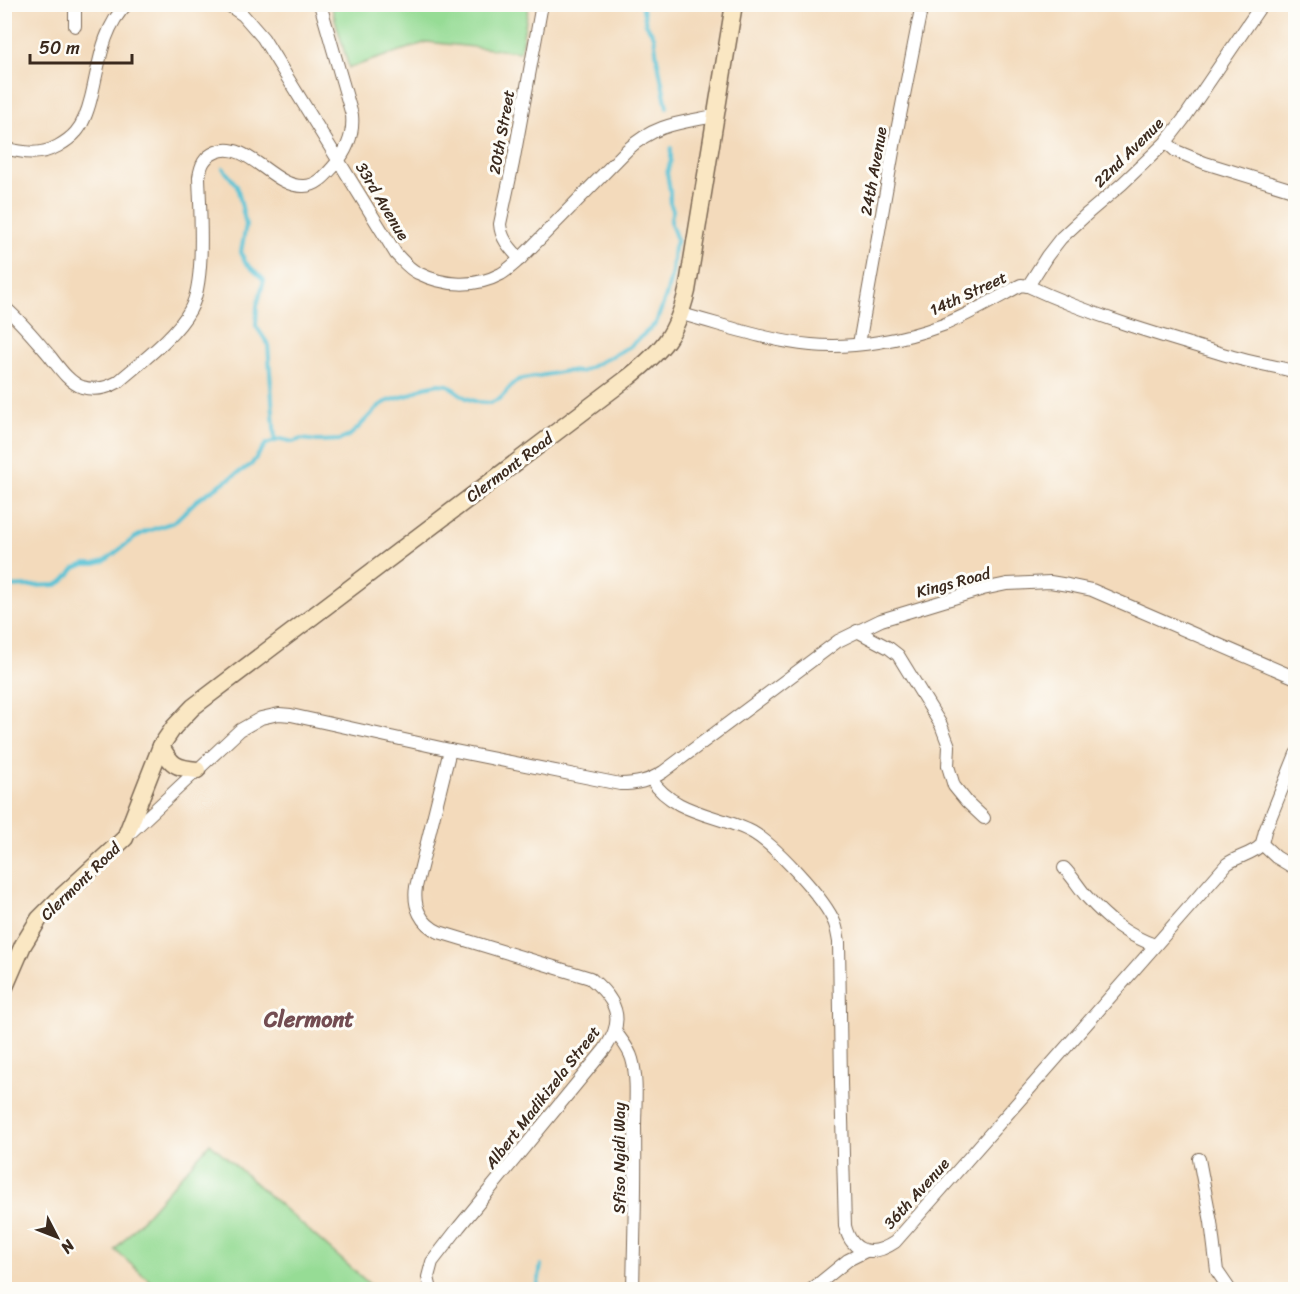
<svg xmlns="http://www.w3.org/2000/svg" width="1300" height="1294" font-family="Sriracha,sans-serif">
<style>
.green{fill:#96dc95;stroke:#68835a;stroke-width:1.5}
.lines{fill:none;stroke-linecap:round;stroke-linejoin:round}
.stream{stroke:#59c2d5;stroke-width:4}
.street-casing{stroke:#7b6855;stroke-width:14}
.secondary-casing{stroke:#7b6855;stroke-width:19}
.street{stroke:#fff;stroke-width:12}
.secondary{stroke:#fae7c3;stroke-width:16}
.labels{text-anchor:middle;stroke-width:6;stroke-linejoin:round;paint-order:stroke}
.street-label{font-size:16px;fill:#3b2a1e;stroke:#fdfcf7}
.district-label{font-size:22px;font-weight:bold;fill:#734d52;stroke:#fdfcf7}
</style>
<rect width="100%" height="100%" fill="#fdfcf7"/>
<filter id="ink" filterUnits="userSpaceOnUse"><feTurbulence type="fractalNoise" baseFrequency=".0167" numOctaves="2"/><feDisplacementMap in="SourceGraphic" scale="12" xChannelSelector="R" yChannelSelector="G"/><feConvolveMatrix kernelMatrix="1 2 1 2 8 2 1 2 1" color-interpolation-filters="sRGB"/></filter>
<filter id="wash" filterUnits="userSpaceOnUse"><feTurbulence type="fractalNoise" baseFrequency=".008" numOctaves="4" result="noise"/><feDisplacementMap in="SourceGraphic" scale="24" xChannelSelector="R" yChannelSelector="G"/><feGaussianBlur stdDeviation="1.35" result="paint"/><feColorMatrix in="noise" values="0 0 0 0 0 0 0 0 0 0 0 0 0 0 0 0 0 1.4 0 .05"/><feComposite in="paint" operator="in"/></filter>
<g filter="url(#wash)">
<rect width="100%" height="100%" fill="#f3dabb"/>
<g class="green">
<path d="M 331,5 L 331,4 L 529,5 L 520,52 L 427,42 L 349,68 Z"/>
<path d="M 210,1143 L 375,1289 L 159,1289 L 115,1250 Z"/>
</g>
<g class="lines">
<g class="stream">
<path d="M 642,4 L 646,24 L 654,36 L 657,58 L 667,107"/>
<path d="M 223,168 L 237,186 L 246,225 L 241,252 L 245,262 L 264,280 L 257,306 L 256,326 L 268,344 L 275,441"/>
<path d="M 4,587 L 57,585 L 65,580 L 75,568 L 85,564 L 95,564 L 105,561 L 134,538 L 145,532 L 174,522 L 197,500 L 241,471 L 251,465 L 266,444 L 281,439 L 293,442 L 301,439 L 318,441 L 340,440 L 349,436 L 357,429 L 379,406 L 388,401 L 409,395 L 424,387 L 439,384 L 448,385 L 466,398 L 477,402 L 490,403 L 501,398 L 513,384 L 518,380 L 566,371 L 581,372 L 629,347 L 650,329 L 656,323 L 666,296 L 672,272 L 674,247 L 677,240 L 671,224 L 671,218 L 673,210 L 670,203 L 670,191 L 667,173 L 671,160 L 671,148"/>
<path d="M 537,1290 L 541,1265"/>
</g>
</g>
</g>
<g filter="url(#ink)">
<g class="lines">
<defs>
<g id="street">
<path d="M 227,4 L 243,15 L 263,38 L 396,254 C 403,261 409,269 418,273 C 444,286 475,288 501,274 C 508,270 514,264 520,259 L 627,150 C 655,124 679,123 715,116"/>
<path d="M 75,26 L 75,4"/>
<path d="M 1166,142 L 1176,151 L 1205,163 L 1296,191"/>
<path d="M 4,148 C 24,153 40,156 58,146 C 65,142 71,138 76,132 C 84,123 88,110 91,98 C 99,66 102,28 127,4"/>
<path d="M 520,259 C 510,248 501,239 500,224 L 513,163 L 542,4"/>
<path d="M 1028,286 L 1047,256 L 1061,238 L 1088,213 L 1122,184 L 1166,142 L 1183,120 L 1262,4"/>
<path d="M 4,307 C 21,321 35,339 49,355 C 58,366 68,382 82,387 C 95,391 107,388 118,382 C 141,362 176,336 190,310 C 206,282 200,210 199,177 C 201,165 204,157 216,152 C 247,139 273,188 304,186 C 317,186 326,175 334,166 C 347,151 354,135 352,115 L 320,4"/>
<path d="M 681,314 C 724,325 767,341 811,345 C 854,349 903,340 943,325 C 970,314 995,299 1021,285 L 1028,286 C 1092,316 1165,337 1233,357 C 1253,363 1275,366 1296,372"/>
<path d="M 859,344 L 894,146 L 922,4"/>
<path d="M 857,631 L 889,648 L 898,655 L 941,725 L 949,746 L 948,766 L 954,786 L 967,802 L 984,818"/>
<path d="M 651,779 C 673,813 714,814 748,830 C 771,840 826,900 835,924 C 837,930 838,936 839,942 L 841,1083 L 845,1226 C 852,1254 873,1257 895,1242 L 1227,864 C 1236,857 1255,853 1261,845 C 1263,841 1264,835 1265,831 L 1296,754"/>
<path d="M 128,835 L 240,730 L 261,718 L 279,714 L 291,715 L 450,750 L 620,784 C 637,784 649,781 663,772 L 838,641 L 881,620 L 983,589 L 1007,584 L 1050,582 L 1068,585 L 1092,590 L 1296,678"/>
<path d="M 1262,844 L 1276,857 L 1296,869"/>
<path d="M 1064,868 C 1073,877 1079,888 1087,897 C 1108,920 1126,935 1155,945"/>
<path d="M 615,1031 C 621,1040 629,1048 632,1059 C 638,1080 635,1105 635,1128 C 636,1182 634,1236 633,1290"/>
<path d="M 1199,1159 L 1211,1222 L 1217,1271 L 1230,1290"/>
<path d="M 431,1290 L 428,1277 L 432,1262 L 459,1227 L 605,1049 C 608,1044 612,1038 614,1032 C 623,1009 606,991 590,978 L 439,932 C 421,924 413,907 416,887 L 450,750"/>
<path d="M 811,1290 L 848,1260 L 866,1251"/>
</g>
<g id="secondary">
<path d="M 161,746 C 171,765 176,768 197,770"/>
<path d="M 4,989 L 23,945 L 39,919 L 60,898 L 125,838 L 161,746 L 174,727 L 193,707 L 629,377 C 664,349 676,335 687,291 L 734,4"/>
</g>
</defs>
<use href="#street" class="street-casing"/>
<use href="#secondary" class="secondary-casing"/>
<use href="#street" class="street"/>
<use href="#secondary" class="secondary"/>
</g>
</g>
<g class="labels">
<g class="street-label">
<text transform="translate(501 132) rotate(-80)" y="6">20th Street</text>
<text transform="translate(1128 152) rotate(-45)" y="6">22nd Avenue</text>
<text transform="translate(873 171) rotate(-80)" y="6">24th Avenue</text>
<text transform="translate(383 201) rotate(59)" y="6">33rd Avenue</text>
<text transform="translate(968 293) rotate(-25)" y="6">14th Street</text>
<text transform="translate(509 467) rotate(-37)" y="6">Clermont Road</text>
<text transform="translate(953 582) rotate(-15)" y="6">Kings Road</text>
<text transform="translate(80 881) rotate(-44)" y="6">Clermont Road</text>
<text transform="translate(542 1097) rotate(-52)" y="6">Albert Madikizela Street</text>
<text transform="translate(619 1158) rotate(-90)" y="6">Sfiso Ngidi Way</text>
<text transform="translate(916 1193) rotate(-48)" y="6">36th Avenue</text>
</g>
<g class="district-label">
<text x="309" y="1027">Clermont</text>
</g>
</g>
<rect width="1300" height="1294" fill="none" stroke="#fdfcf7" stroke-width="24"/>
<g transform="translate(57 1237) rotate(132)" stroke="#fdfcf7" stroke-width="4.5" paint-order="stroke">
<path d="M0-4.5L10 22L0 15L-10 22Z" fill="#3b2a1e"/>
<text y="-9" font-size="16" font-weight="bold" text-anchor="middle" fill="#3b2a1e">N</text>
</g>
<path d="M30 54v9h102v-9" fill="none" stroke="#3b2a1e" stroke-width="3"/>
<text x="39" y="54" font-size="18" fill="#3b2a1e" stroke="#fdfcf7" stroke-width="4.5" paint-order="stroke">50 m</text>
</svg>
